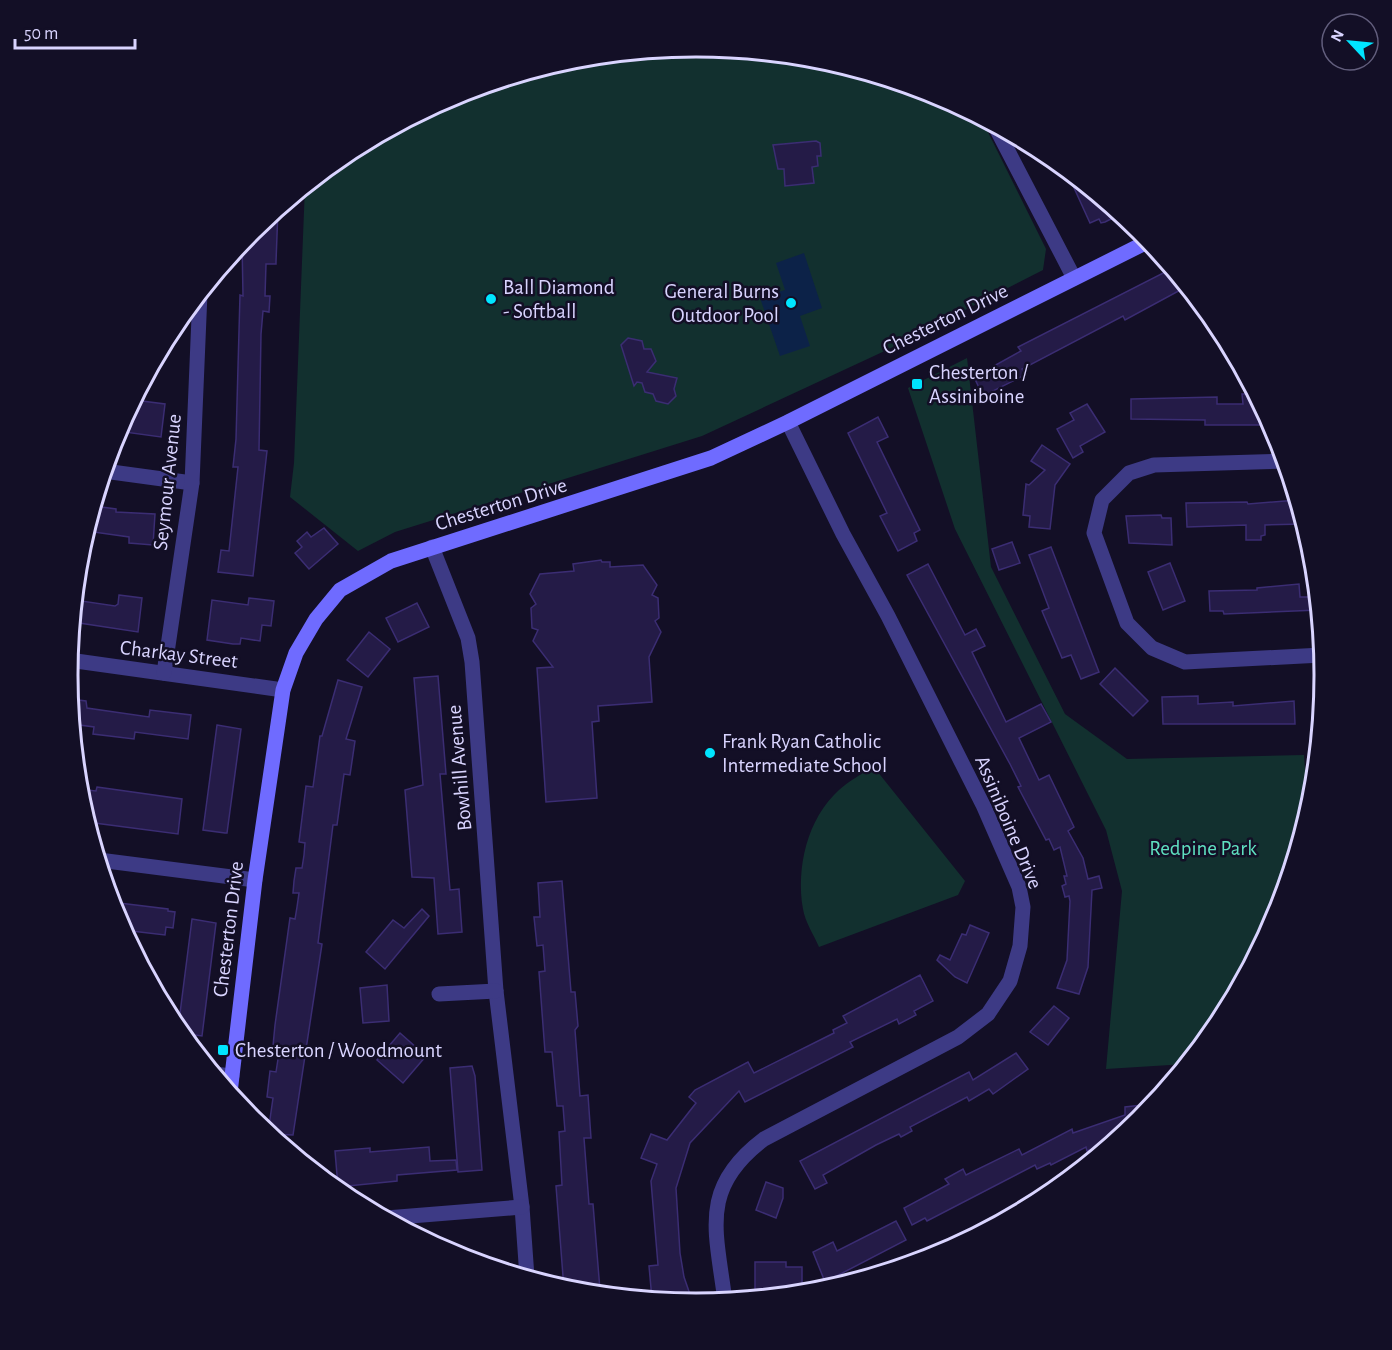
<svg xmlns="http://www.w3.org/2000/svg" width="1392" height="1350" font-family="'Alegreya Sans',sans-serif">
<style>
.green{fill:#12302f}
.water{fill:#0c2248}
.building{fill:#241b47;stroke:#3b2d73;stroke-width:1.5}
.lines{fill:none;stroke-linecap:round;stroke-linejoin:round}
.street{stroke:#3d3a85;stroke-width:15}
.secondary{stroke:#6f6bff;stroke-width:15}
.poi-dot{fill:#00e5ff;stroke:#130f26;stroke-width:2}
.labels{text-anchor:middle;stroke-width:5;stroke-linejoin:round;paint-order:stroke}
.poi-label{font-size:21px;fill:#d9d4ff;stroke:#130f26;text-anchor:start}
.street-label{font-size:21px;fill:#d9d4ff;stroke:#130f26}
.park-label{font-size:21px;fill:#5fe0c0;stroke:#130f26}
.rim{fill:none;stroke:#d9d4ff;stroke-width:3}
</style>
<rect width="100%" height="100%" fill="#130f26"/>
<g class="green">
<path d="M 696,47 L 819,59 L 937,94 L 981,118 L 1046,249 L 1043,270 L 889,349 L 702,436 L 395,532 L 358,551 L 290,497 L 294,463 L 305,186 L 347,152 L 456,94 L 574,59 Z"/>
<path d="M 967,358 L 991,567 L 1065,714 L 1127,759 L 1304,755 L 1308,813 L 1277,916 L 1218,1024 L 1186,1064 L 1106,1069 L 1122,891 L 1106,830 L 955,529 L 908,388 Z"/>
<path d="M 873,766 L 965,881 L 958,895 L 819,947 C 814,935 805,922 803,909 C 796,868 807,819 839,790 C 849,781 862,774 873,766 Z"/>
</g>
<path class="water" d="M 804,253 L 822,308 L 800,316 L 810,346 L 780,356 L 760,298 L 785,290 L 776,263 Z"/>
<g class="building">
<path d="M 816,141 L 820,143 L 821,156 L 817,156 L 818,166 L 812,167 L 814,183 L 785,186 L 784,169 L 778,169 L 773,145 Z"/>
<path d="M 1065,168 L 1092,191 L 1121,214 L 1105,222 L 1101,223 L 1099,219 L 1090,223 Z"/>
<path d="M 278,209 L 276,262 L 276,264 L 266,264 L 265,296 L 270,296 L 269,312 L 263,311 L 261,334 L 259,450 L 267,451 L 253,576 L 218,572 L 221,550 L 229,551 L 238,467 L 233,467 L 236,439 L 240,295 L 243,296 L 242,242 L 252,230 Z"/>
<path d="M 1169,270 L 1170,273 L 1174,271 L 1186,287 L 1125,320 L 1123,316 L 1022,369 L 1025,375 L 983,396 L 974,377 L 1021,351 L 1018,347 Z"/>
<path d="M 628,338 L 642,341 L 644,349 L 651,349 L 656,361 L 647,372 L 677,378 L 674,389 L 676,396 L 668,404 L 656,401 L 653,394 L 645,392 L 642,383 L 637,382 L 634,386 L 621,345 Z"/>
<path d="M 1242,394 L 1255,394 L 1272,425 L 1205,425 L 1205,420 L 1131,419 L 1131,399 L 1217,397 L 1217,404 L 1243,404 Z"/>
<path d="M 134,400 L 165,404 L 161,437 L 117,431 Z"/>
<path d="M 1087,404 L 1105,432 L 1080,446 L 1083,452 L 1073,458 L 1057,429 L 1074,420 L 1070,413 Z"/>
<path d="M 878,417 L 888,437 L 877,442 L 920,530 L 914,533 L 917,541 L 898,551 L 880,516 L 887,513 L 848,433 Z"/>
<path d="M 1042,445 L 1070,464 L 1055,485 L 1050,529 L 1029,527 L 1030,516 L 1023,515 L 1026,484 L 1029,485 L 1045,470 L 1031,461 Z"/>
<path d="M 1297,500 L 1304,524 L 1265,525 L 1265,535 L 1261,536 L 1261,540 L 1246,540 L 1246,525 L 1187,527 L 1186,503 L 1247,502 L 1248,504 Z"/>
<path d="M 94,506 L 116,509 L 116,512 L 155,514 L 153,545 L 129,543 L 129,537 L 86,531 Z"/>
<path d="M 1161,515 L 1162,518 L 1171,518 L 1172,545 L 1129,543 L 1126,516 Z"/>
<path d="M 324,528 L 338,544 L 309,569 L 295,553 L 302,547 L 297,541 L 307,532 L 311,537 Z"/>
<path d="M 1012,542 L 1020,563 L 999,570 L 992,549 Z"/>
<path d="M 1051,547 L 1099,672 L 1081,679 L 1071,655 L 1062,658 L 1042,611 L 1049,608 L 1029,555 Z"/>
<path d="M 601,560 L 602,562 L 610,562 L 610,567 L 643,565 L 657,585 L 652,595 L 658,598 L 659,618 L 655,621 L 661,632 L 649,657 L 652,702 L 598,706 L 599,721 L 592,722 L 597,798 L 546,802 L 537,668 L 553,667 L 533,641 L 538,630 L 532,628 L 531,608 L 536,604 L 530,594 L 540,574 L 574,571 L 573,564 Z"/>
<path d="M 1170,563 L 1185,601 L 1163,610 L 1148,572 Z"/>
<path d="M 928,564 L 965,635 L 976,629 L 985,646 L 972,652 L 1006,722 L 1041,704 L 1051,722 L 1019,738 L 1039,780 L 1049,775 L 1074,827 L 1068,831 L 1083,858 L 1088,879 L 1099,876 L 1102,888 L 1092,890 L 1088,967 L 1079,994 L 1057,988 L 1067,960 L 1070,901 L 1069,896 L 1065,897 L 1062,886 L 1066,884 L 1064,876 L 1067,876 L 1060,847 L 1054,850 L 1049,839 L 1046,840 L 1018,787 L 1021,786 L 1010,764 L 907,575 Z"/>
<path d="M 1299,584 L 1300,597 L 1317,597 L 1318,610 L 1224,614 L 1223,611 L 1210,611 L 1209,591 L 1257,590 L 1257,588 Z"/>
<path d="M 119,595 L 142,598 L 138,632 L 73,622 L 75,600 L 115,606 L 118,604 Z"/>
<path d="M 249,598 L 274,601 L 271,626 L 262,625 L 260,641 L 241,638 L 240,644 L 233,644 L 207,640 L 212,600 L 248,605 Z"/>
<path d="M 417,603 L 429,627 L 398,642 L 386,618 Z"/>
<path d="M 369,632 L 390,649 L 368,677 L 347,660 Z"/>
<path d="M 1115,668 L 1148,701 L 1133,716 L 1100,684 Z"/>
<path d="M 438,676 L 446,774 L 440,774 L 450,890 L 459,889 L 462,932 L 438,934 L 434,878 L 412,877 L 405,790 L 423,785 L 414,678 Z"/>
<path d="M 338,680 L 362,687 L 346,739 L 355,741 L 350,775 L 344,774 L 337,825 L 333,825 L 318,943 L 322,944 L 293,1135 L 270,1134 L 268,1133 L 273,1098 L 267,1097 L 270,1071 L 276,1072 L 278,1059 L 279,1047 L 273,1046 L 275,1025 L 290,918 L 295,919 L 297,907 L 299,893 L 293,893 L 294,881 L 296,868 L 302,868 L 304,855 L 305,843 L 299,842 L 306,786 L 313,787 L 320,736 L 322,736 Z"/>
<path d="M 1198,696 L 1198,704 L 1233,702 L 1233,706 L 1294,701 L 1295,724 L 1163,724 L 1162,697 Z"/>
<path d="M 70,699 L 86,701 L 87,708 L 149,717 L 150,710 L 191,715 L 188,739 L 135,732 L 134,739 L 93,734 L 94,727 L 72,724 Z"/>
<path d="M 217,725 L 241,729 L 227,833 L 225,833 L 203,830 Z"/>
<path d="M 97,787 L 182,799 L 178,834 L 87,822 L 79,789 L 96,791 Z"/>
<path d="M 562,881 L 571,992 L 575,992 L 578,1026 L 575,1030 L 580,1096 L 588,1095 L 591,1138 L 584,1138 L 589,1204 L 593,1204 L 600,1290 L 588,1293 L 564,1289 L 556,1186 L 562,1185 L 559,1132 L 565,1131 L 564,1119 L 563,1106 L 557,1106 L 552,1052 L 545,1052 L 539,972 L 545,971 L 543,945 L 537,946 L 534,917 L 540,917 L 538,883 Z"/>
<path d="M 111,902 L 168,909 L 168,911 L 175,912 L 173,928 L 166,927 L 165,935 L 123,930 Z"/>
<path d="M 422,909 L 429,916 L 385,969 L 366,952 L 393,920 L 404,928 Z"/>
<path d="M 192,919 L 216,923 L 202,1036 L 181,1033 L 178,1029 Z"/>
<path d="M 970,925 L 989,933 L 967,983 L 955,977 L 937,960 L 940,955 L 950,960 L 962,934 L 966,935 Z"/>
<path d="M 920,975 L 933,1001 L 914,1011 L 916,1015 L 899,1024 L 897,1019 L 850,1042 L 853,1047 L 745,1102 L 739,1091 L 690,1143 L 676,1188 L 680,1253 L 684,1277 L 693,1303 L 652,1299 L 649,1266 L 658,1265 L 651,1181 L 657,1164 L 641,1158 L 651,1134 L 667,1140 L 696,1103 L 689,1097 L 695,1090 L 748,1062 L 754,1073 L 834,1033 L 833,1030 L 847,1023 L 843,1016 Z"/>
<path d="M 387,985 L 389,1021 L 363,1023 L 360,988 Z"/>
<path d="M 1054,1006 L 1069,1018 L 1048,1045 L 1030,1032 Z"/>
<path d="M 400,1033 L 426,1056 L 403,1083 L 377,1060 Z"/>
<path d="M 1016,1053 L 1028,1069 L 993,1094 L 989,1089 L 969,1101 L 967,1097 L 910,1127 L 912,1131 L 901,1137 L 899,1134 L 876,1145 L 823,1175 L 827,1183 L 815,1189 L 800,1161 L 969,1072 L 973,1080 Z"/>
<path d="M 472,1066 L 475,1076 L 482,1170 L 458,1172 L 450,1068 Z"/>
<path d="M 1142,1105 L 1142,1110 L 1151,1107 L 1140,1120 L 1114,1141 L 1087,1151 L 1086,1147 L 1051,1165 L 1050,1163 L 1037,1169 L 1035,1165 L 927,1221 L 925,1218 L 912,1225 L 904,1208 L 949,1184 L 945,1179 L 963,1169 L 966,1175 L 1019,1149 L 1022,1155 L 1072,1129 L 1073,1133 L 1125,1115 L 1125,1107 Z"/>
<path d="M 429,1147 L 430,1161 L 456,1160 L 457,1170 L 397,1175 L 397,1181 L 338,1187 L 335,1151 L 370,1148 L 370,1152 Z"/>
<path d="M 766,1182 L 783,1188 L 783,1198 L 776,1218 L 756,1210 Z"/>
<path d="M 896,1221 L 906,1240 L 825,1282 L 813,1252 L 833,1242 L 837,1251 Z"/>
<path d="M 755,1262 L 786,1262 L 786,1267 L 802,1267 L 802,1293 L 755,1293 Z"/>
</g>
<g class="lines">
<g class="street">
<path d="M 995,126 L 1074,278"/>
<path d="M 1285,461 L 1154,465 L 1129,473 L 1102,500 L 1094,533 L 1127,623 L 1152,648 L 1185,662 L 1322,655"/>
<path d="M 104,471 L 192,483"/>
<path d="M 432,547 L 468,638 L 472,662 L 496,991 L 522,1207 L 527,1277"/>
<path d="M 1321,655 L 1322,702"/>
<path d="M 69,660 L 283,690"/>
<path d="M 164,673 L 192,483 L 200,293"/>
<path d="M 99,860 L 255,880"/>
<path d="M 439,994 L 496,991"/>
<path d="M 214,1074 L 232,1076"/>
<path d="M 386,1218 L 522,1207"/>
<path d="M 725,1301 C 716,1230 699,1188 764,1139 L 958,1037 L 988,1014 L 1010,981 L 1020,946 L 1023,907 L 1019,887 L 984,807 L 888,616 L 843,534 L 788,422"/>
</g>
<path class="secondary" d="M 230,1093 L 255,880 L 283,690 L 296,653 L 316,619 L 340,590 L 391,561 L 711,458 L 788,422 L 1149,241"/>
</g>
<g class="poi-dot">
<circle cx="491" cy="299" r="6"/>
<circle cx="791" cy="303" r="6"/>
<rect x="911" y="378" width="12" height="12" rx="3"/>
<circle cx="710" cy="753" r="6"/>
<rect x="217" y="1044" width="12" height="12" rx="3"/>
</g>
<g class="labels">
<g class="poi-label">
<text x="503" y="294">Ball Diamond<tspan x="503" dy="24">- Softball</tspan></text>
<text x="779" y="298" text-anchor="end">General Burns<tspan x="779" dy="24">Outdoor Pool</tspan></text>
<text x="929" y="379">Chesterton /<tspan x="929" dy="24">Assiniboine</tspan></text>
<text x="722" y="748">Frank Ryan Catholic<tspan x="722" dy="24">Intermediate School</tspan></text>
<text x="235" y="1057">Chesterton / Woodmount</text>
</g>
<g class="street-label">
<text transform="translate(945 319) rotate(-26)" y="7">Chesterton Drive</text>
<text transform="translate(167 482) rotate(-84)" y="7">Seymour Avenue</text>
<text transform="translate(501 504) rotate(-17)" y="7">Chesterton Drive</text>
<text transform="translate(179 654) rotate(7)" y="7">Charkay Street</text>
<text transform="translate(459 768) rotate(-95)" y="7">Bowhill Avenue</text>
<text transform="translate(1009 822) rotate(67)" y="7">Assiniboine Drive</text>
<text transform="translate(228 929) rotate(-83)" y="7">Chesterton Drive</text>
</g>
<g class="park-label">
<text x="1203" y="855">Redpine Park</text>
</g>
</g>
<path d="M0 0H1392V1350H0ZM78 675a618 618 0 1 1 1236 0a618 618 0 1 1-1236 0Z" fill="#130f26" fill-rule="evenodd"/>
<path class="rim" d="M78 675a618 618 0 1 1 1236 0a618 618 0 1 1-1236 0Z"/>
<g transform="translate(1350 42) rotate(296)"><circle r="28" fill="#130f26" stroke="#625e7d" stroke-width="1.5"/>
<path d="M0-4.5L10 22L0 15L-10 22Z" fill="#00e5ff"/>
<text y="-9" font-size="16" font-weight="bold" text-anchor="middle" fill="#d9d4ff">N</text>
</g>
<path d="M15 39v9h120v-9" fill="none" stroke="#d9d4ff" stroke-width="3"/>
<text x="24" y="39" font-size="18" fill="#d9d4ff" stroke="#130f26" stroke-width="4.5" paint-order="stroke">50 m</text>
</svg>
